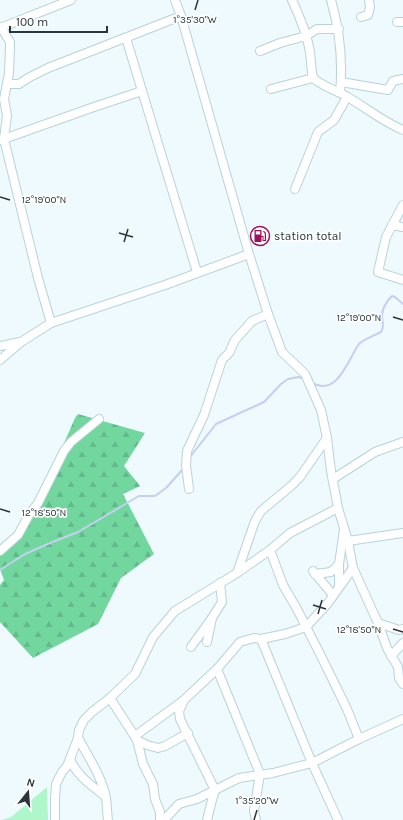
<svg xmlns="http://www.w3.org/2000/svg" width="403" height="820" font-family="Karla,sans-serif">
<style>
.grass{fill:#aff7cb}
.forest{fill:url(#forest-firs)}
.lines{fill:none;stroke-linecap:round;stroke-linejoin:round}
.stream{stroke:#c4cff2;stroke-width:2}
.minor-casing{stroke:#b7d3da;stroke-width:10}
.minor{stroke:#fff;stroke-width:8}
.ticks{fill:none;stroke:#293538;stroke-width:1.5}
.labels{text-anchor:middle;stroke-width:3.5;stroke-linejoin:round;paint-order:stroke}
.poi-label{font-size:12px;fill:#293538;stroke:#fff;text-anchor:start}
.ticks-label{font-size:10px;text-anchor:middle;fill:#293538;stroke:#fff;stroke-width:3.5;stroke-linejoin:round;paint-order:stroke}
</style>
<defs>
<pattern id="forest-firs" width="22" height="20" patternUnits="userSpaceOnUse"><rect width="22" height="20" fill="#72d79e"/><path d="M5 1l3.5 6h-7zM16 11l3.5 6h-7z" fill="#63b989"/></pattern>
</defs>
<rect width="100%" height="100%" fill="#eefafd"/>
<path class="grass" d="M 47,787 L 48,820 L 2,820 L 11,817 Z"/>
<path class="forest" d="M 78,414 L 145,433 L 124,466 L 140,486 L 123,494 L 154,554 L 121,578 L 98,624 L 33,658 L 0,622 L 0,585 L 4,580 L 0,569 L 0,553 L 19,535 L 61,450 L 75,418 Z"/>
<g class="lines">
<g class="stream">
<path d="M 312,383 C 338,397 348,359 359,344 C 362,340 375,335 381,332 C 385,326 382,323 382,316 C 382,309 387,301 392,296 L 395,297 L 403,304"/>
<path d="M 190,457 L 216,424 L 264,402 L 281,384 L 288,379 L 298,377 L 305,379"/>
<path d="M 0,570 L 25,554 L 50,543 L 78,532 L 139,496 L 155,496 L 166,488 L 183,469"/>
</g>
<defs>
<g id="minor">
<path d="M 175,0 L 181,16 L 249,254 L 268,314 L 282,352 L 305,374 L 321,410 L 327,438 L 331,471 L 338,508 L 348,541 L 353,568 L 378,623 L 387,648 L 398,667 L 399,678 L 403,684"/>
<path d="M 292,0 C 300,17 307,34 310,52 C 311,60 311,69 313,78"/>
<path d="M 331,0 C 340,31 343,61 340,93"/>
<path d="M 361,17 L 368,15 L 370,7 L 369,0"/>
<path d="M 397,22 L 403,22"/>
<path d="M 1,27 L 10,42 L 10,47 L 9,73 L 4,99 L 7,115 L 4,139 L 38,278 L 51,323"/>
<path d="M 0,28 L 71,0"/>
<path d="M 126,38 L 197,272"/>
<path d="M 260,51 L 280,43 L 306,36 L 317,29 L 339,29"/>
<path d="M 341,82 L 388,90 L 393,81 L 403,79"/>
<path d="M 7,84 L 19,84 L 28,78 L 48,68 L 181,16"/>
<path d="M 271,89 L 313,78 C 322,86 335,90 346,96 C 365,107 382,121 403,130"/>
<path d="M 1,140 L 94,107 L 142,91"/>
<path d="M 295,189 L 318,132 L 334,120 L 347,97"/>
<path d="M 403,205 L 386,237 L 378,272 L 403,280"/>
<path d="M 392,225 L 403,227"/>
<path d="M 0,346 L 20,342"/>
<path d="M 0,360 L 21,342 L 51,323 L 165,285 L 249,254"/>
<path d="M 333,479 L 375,452 L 403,442"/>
<path d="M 189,489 L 186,465 L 187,451 L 204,415 L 222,360 L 229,353 L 235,340 L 252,321 L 268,314"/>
<path d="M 348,541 L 403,533"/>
<path d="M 270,550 L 283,585 L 297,609 L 320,654 L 347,709 L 359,739"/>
<path d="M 0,551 L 18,535 L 29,515 L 38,503 L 64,451 L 71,442 L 99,419"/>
<path d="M 339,564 L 339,586"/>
<path d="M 313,571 L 333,595"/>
<path d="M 237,573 L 255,521 L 261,511 L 291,486 L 300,477 L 327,438"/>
<path d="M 315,574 L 331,572 L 339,564 L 344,530"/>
<path d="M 212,618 L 222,602 L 220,583"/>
<path d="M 378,623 L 399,630 L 403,629"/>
<path d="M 261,639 L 254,638 L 240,642 L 217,669 L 184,700 L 179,711 L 180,719 L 215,790 L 239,778 L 273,773 L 312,763 L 359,739 L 403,719"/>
<path d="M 191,647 L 212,618 L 207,642"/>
<path d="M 391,656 L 403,643"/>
<path d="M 217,669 L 260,774 L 254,811 L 256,820"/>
<path d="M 110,698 L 137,740 L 147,745 L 158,748 L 165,746 L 188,733"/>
<path d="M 135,736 L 184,700"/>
<path d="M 78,738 C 88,756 102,777 106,798 C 107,805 107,813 108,820"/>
<path d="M 137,740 L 143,764 L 153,784 L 155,799 L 160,812 L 160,820"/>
<path d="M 70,759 C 77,776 91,785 105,796"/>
<path d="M 55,820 L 55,799 L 56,784 L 62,772 L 67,766 L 70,759 L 78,738 L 79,730 L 84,720 L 92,712 L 110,698 L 135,674 L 153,637 L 175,611 L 237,573 L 270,550 L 290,533 L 338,508"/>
<path d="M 164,820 L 179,804 L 197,799 L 215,790"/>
<path d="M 207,820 L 212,800 L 215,790"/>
<path d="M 338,820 L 312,763 L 261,639 L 285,634 L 306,627 L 328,603 L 353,568"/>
</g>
</defs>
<use href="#minor" class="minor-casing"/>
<use href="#minor" class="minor"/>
</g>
<path class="ticks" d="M 195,10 L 198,0M 0,197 L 10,200M 119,233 L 133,237M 124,242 L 128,229M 393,317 L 403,320M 0,509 L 10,512M 313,605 L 326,609M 318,614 L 322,600M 393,629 L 403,632M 254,820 L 257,810"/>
<defs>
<symbol id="fuel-ring" viewBox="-11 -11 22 22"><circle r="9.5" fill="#fff" stroke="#9f115b" stroke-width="1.5"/><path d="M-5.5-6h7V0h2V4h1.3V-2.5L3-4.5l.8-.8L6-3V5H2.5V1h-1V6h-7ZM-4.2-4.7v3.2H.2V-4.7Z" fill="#9f115b"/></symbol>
</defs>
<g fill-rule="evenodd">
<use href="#fuel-ring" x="249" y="225" width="22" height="22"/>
</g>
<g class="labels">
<g class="poi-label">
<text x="274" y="240">station total</text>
</g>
</g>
<g class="ticks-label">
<text x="195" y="23">1°35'30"W</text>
<text x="44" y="203">12°19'00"N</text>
<text x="359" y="321">12°19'00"N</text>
<text x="44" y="516">12°18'50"N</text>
<text x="359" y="633">12°18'50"N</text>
<text x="257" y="804">1°35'20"W</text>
</g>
<g transform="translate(28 792) rotate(17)" stroke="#ffffff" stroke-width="3" paint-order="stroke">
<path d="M0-3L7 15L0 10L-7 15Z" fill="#293538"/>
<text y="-6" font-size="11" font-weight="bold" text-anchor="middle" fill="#293538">N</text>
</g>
<path d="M10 26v6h97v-6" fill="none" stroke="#293538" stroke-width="2"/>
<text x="16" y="26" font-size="12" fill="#293538" stroke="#ffffff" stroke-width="3" paint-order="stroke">100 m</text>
</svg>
